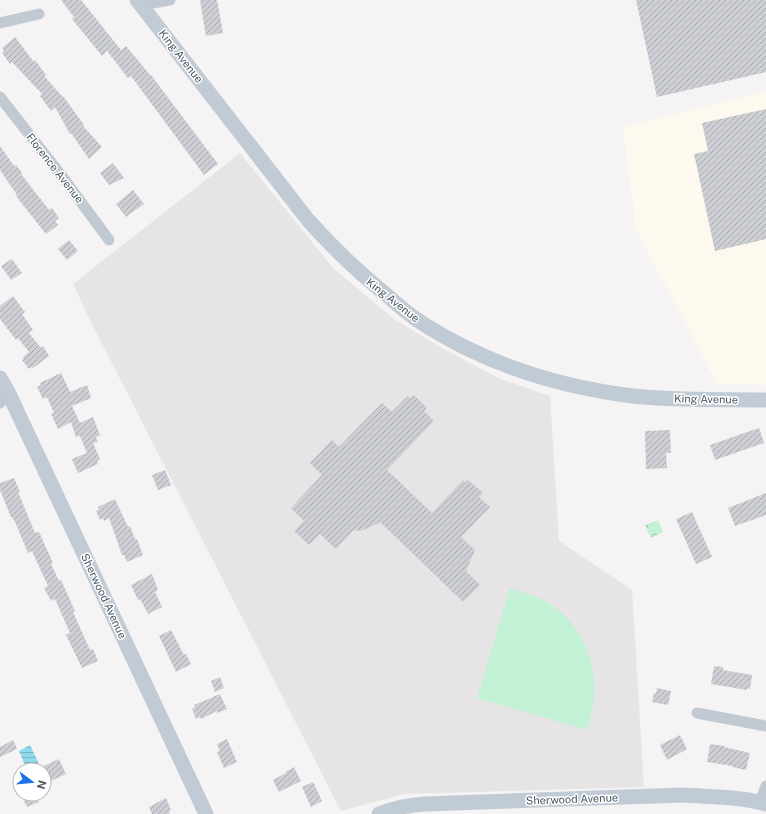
<svg xmlns="http://www.w3.org/2000/svg" width="766" height="814" font-family="'Public Sans',sans-serif">
<style>
.commercial{fill:#fdf9ef}
.education{fill:#e6e4e5}
.park{fill:url(#park-crowns)}
.pitch{fill:#c3f1d5}
.water{fill:url(#water-rules)}
.building{fill:url(#building-hatch)}
.lines{fill:none;stroke-linecap:round;stroke-linejoin:round}
.street{stroke:#c1cad2;stroke-width:11}
.secondary{stroke:#c1cbd6;stroke-width:15}
.labels{text-anchor:middle;stroke-width:3;stroke-linejoin:round;paint-order:stroke}
.street-label{font-size:11px;fill:#4a5661;stroke:#fff}
</style>
<defs>
<pattern id="park-crowns" width="20" height="18" patternUnits="userSpaceOnUse"><rect width="20" height="18" fill="#c3f1d5"/><path d="M2 6a3 3 0 1 1 6 0M12 15a3 3 0 1 1 6 0" fill="none" stroke="#a0c6b0"/></pattern>
<pattern id="water-rules" width="6" height="5" patternUnits="userSpaceOnUse"><rect width="6" height="5" fill="#90daee"/><path d="M0 2.5h6" fill="none" stroke="#78b4c4"/></pattern>
<pattern id="building-hatch" width="6" height="6" patternUnits="userSpaceOnUse"><rect width="6" height="6" fill="#cdcfd5"/><path d="M-1 1l2-2M0 6l6-6M5 7l2-2" fill="none" stroke="#a8abb0"/></pattern>
</defs>
<rect width="100%" height="100%" fill="#f5f3f3"/>
<path class="commercial" d="M 766,91 L 766,385 L 717,384 L 636,229 L 623,127 Z"/>
<path class="education" d="M 240,153 L 333,268 L 394,319 L 442,348 L 498,378 L 550,396 L 559,541 L 632,590 L 644,787 L 404,794 L 341,811 L 92,324 L 73,284 Z"/>
<path class="park" d="M 658,520 L 663,532 L 651,538 L 645,525 Z"/>
<path class="pitch" d="M 510,588 C 523,592 535,596 547,602 C 581,622 598,662 594,700 C 593,710 590,720 587,730 L 477,698 Z"/>
<path class="water" d="M 30,745 L 41,768 L 36,770 L 27,770 L 19,751 Z"/>
<g class="building">
<path d="M 61,0 L 81,0 L 121,50 L 126,46 L 150,75 L 151,75 L 218,164 L 204,175 L 131,76 L 128,78 L 107,51 L 102,56 L 72,19 L 74,17 Z"/>
<path d="M 200,0 L 217,0 L 223,33 L 206,36 Z"/>
<path d="M 636,0 L 766,0 L 766,72 L 657,97 Z"/>
<path d="M 15,37 L 34,62 L 35,60 L 46,75 L 44,76 L 62,96 L 63,96 L 84,125 L 83,126 L 102,147 L 89,159 L 71,133 L 70,134 L 55,107 L 51,111 L 40,96 L 42,94 L 12,62 L 10,64 L 2,53 L 4,51 L 2,48 Z"/>
<path d="M 766,109 L 766,239 L 715,251 L 694,154 L 708,151 L 702,123 Z"/>
<path d="M 0,146 L 14,166 L 16,165 L 22,173 L 21,174 L 49,210 L 52,208 L 59,218 L 55,221 L 58,225 L 46,234 L 16,196 L 17,195 L 0,170 Z"/>
<path d="M 113,163 L 124,178 L 109,185 L 100,173 Z"/>
<path d="M 133,190 L 144,204 L 126,217 L 116,204 Z"/>
<path d="M 69,240 L 78,251 L 67,260 L 58,249 Z"/>
<path d="M 12,259 L 22,273 L 11,280 L 1,266 Z"/>
<path d="M 13,296 L 25,312 L 22,314 L 33,330 L 29,333 L 41,348 L 43,346 L 49,356 L 33,368 L 32,367 L 29,369 L 22,360 L 24,358 L 23,357 L 29,352 L 18,338 L 16,340 L 0,319 L 0,306 Z"/>
<path d="M 61,373 L 70,392 L 87,385 L 91,398 L 72,406 L 80,423 L 93,417 L 100,435 L 96,437 L 98,442 L 93,443 L 100,459 L 97,461 L 98,464 L 78,473 L 72,459 L 87,453 L 80,436 L 76,437 L 71,422 L 58,429 L 51,414 L 54,413 L 47,397 L 43,399 L 37,387 L 41,385 L 40,383 Z"/>
<path d="M 414,395 L 427,408 L 424,411 L 434,421 L 387,470 L 432,513 L 463,480 L 465,483 L 468,480 L 483,493 L 479,497 L 490,507 L 461,537 L 475,550 L 466,571 L 480,585 L 463,602 L 380,522 L 368,528 L 360,531 L 354,530 L 336,549 L 320,534 L 309,545 L 294,531 L 304,521 L 291,508 L 322,475 L 310,463 L 332,440 L 339,447 L 382,403 L 392,412 L 408,396 L 411,398 Z"/>
<path d="M 759,428 L 764,443 L 715,460 L 710,445 Z"/>
<path d="M 670,430 L 671,453 L 666,453 L 667,468 L 646,469 L 645,431 Z"/>
<path d="M 165,470 L 171,485 L 158,490 L 152,475 Z"/>
<path d="M 14,478 L 20,492 L 18,492 L 35,533 L 39,532 L 53,563 L 51,564 L 59,581 L 61,580 L 66,591 L 75,611 L 73,612 L 90,650 L 93,649 L 98,661 L 82,668 L 66,635 L 70,633 L 55,599 L 51,601 L 44,588 L 48,586 L 32,551 L 28,553 L 16,524 L 12,517 L 11,517 L 0,490 L 0,483 Z"/>
<path d="M 766,493 L 766,515 L 735,526 L 728,508 Z"/>
<path d="M 115,499 L 128,527 L 130,526 L 135,539 L 137,539 L 143,555 L 127,562 L 124,555 L 122,555 L 109,518 L 104,521 L 103,518 L 100,520 L 96,511 L 99,509 L 98,507 Z"/>
<path d="M 692,512 L 712,557 L 696,564 L 676,519 Z"/>
<path d="M 152,574 L 158,590 L 155,592 L 162,607 L 148,614 L 140,599 L 138,600 L 131,585 Z"/>
<path d="M 171,630 L 184,655 L 186,654 L 191,664 L 176,672 L 159,636 Z"/>
<path d="M 714,666 L 723,667 L 723,670 L 752,675 L 750,689 L 747,688 L 747,690 L 711,684 Z"/>
<path d="M 220,677 L 224,688 L 215,692 L 211,681 Z"/>
<path d="M 657,688 L 671,691 L 668,705 L 652,702 L 654,693 L 656,694 Z"/>
<path d="M 220,694 L 227,709 L 218,713 L 217,711 L 201,719 L 200,717 L 196,719 L 192,709 L 195,707 L 194,705 Z"/>
<path d="M 680,735 L 687,749 L 667,760 L 660,745 Z"/>
<path d="M 227,739 L 237,762 L 224,768 L 217,752 L 220,751 L 217,744 Z"/>
<path d="M 13,740 L 17,749 L 0,757 L 0,747 Z"/>
<path d="M 710,744 L 724,746 L 724,747 L 750,753 L 746,770 L 732,767 L 733,766 L 707,762 Z"/>
<path d="M 59,759 L 66,774 L 44,784 L 44,766 Z"/>
<path d="M 294,767 L 301,781 L 279,792 L 273,780 L 286,773 L 285,772 Z"/>
<path d="M 313,782 L 322,801 L 311,807 L 302,787 Z"/>
<path d="M 35,794 L 39,802 L 27,807 L 23,799 Z"/>
<path d="M 166,798 L 171,810 L 169,811 L 170,814 L 152,814 L 149,807 Z"/>
</g>
<g class="lines">
<g class="street">
<path d="M 141,5 L 170,0"/>
<path d="M 0,23 L 39,14"/>
<path d="M 0,97 L 64,179 L 109,240"/>
<path d="M 0,403 L 8,392"/>
<path d="M 697,713 L 766,726"/>
<path d="M 760,802 L 766,786"/>
</g>
<g class="secondary">
<path d="M 137,0 L 308,220 C 333,248 359,273 389,297 C 400,307 412,317 425,325 C 487,364 560,387 633,396 C 676,401 722,399 766,400"/>
<path d="M 0,378 L 8,392 L 206,814"/>
<path d="M 379,814 C 394,808 409,805 425,804 L 683,795 C 710,797 739,796 766,804"/>
</g>
</g>
<g class="labels">
<g class="street-label">
<text transform="translate(181 56) rotate(52)" y="4">King Avenue</text>
<text transform="translate(55 168) rotate(52)" y="4">Florence Avenue</text>
<text transform="translate(393 300) rotate(38)" y="4">King Avenue</text>
<text transform="translate(706 399) rotate(1)" y="4">King Avenue</text>
<text transform="translate(104 596) rotate(65)" y="4">Sherwood Avenue</text>
<text transform="translate(572 799) rotate(-2)" y="4">Sherwood Avenue</text>
</g>
</g>
<g transform="translate(32 782) rotate(106)"><circle r="19" fill="#ffffff" stroke="#b7bbc0"/>
<path d="M0-3L7 15L0 10L-7 15Z" fill="#1a73e8"/>
<text y="-6" font-size="11" font-weight="bold" text-anchor="middle" fill="#4a5661">N</text>
</g>
</svg>
